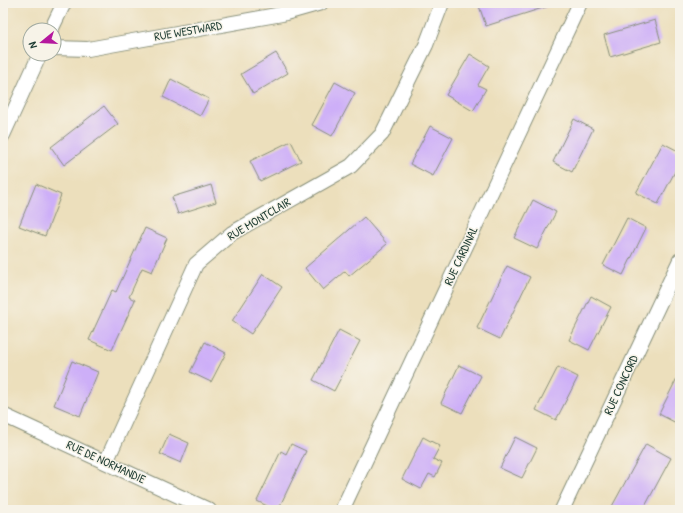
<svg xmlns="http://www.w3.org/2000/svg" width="683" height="513" font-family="'Patrick Hand',sans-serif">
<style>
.building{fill:#cdaff8}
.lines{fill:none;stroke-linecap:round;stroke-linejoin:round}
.minor-casing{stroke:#868e78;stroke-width:16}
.minor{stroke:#fff;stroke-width:14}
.labels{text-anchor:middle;stroke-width:3;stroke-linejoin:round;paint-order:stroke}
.street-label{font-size:12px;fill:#1f3d34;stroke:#f7f3e8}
</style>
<rect width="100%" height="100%" fill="#f7f3e8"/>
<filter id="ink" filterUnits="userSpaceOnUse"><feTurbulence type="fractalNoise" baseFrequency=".025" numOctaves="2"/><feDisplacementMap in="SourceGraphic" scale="8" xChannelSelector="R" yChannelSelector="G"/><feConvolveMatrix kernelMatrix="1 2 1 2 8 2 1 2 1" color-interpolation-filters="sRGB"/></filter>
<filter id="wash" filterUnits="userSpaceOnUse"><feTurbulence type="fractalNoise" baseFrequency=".012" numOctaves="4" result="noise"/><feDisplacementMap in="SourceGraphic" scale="16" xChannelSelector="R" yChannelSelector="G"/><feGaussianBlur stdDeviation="0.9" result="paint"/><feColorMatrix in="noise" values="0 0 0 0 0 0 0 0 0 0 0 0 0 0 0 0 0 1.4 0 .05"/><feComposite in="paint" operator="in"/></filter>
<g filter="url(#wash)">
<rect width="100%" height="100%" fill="#ecdfbc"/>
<g id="blocks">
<g class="building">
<path d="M 478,3 L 548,3 L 549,6 L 486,26 Z"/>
<path d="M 655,20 L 661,42 L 610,57 L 604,35 Z"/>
<path d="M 276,53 L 288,73 L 253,94 L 241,74 Z"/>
<path d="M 470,54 L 489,66 L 478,85 L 486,89 L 473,111 L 446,95 Z"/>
<path d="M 171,79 L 209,99 L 200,116 L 163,97 Z"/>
<path d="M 335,82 L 355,93 L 332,136 L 312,125 Z"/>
<path d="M 104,106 L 118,124 L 64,165 L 51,147 Z"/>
<path d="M 574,119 L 593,129 L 572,172 L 553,162 Z"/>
<path d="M 430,126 L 453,138 L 433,176 L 410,164 Z"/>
<path d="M 291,141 L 301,161 L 260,181 L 250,161 Z"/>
<path d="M 663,143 L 680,152 L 680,162 L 658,204 L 636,193 Z"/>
<path d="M 36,184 L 61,195 L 45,236 L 19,226 Z"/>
<path d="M 211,185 L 216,202 L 178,214 L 172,197 Z"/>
<path d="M 533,200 L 556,212 L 537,249 L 514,238 Z"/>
<path d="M 364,217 L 387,244 L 349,276 L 345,271 L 323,290 L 305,268 Z"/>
<path d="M 627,218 L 646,228 L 623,275 L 603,265 Z"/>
<path d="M 145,228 L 167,238 L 152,272 L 142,268 L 129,297 L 135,300 L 112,350 L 89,340 L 112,290 L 116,292 Z"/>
<path d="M 507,266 L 530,277 L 500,339 L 477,328 Z"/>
<path d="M 263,274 L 282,287 L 251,334 L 232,321 Z"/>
<path d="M 591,296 L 611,307 L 589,350 L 569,340 Z"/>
<path d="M 339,330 L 360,341 L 334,391 L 313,380 Z"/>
<path d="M 205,342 L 226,353 L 211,382 L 190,372 Z"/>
<path d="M 72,361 L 98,372 L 80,416 L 54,405 Z"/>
<path d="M 459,365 L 481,376 L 462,413 L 441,403 Z"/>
<path d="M 558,367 L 578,377 L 556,420 L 536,410 Z"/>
<path d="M 680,372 L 680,425 L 659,414 Z"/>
<path d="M 169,434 L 189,443 L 181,463 L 160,454 Z"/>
<path d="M 423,437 L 440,446 L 433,459 L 442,463 L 435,477 L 429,474 L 421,489 L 402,479 Z"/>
<path d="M 515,437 L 537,448 L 522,478 L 500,468 Z"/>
<path d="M 291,444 L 306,451 L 278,510 L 275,510 L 257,501 L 281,451 L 286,454 Z"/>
<path d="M 646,444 L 671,458 L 643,510 L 610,510 Z"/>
</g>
</g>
</g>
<g filter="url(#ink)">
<use href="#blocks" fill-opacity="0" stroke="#868e78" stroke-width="1"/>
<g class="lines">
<defs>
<g id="minor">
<path d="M 51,30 L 64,3"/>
<path d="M 54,48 L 88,49 L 282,14 L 321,3"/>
<path d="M 3,135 L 40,54"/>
<path d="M 3,415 L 209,510"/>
<path d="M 106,462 L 196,264 L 232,233 L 351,166 L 382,134 L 426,45 L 442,3"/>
<path d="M 342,510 L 580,3"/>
<path d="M 562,510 L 680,260"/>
</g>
</defs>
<use href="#minor" class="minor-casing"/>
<use href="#minor" class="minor"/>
</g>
</g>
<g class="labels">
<g class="street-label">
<text transform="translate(188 31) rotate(-10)" y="4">RUE WESTWARD</text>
<text transform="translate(259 219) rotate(-31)" y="4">RUE MONTCLAIR</text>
<text transform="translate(461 256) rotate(-65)" y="4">RUE CARDINAL</text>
<text transform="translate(621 385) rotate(-65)" y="4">RUE CONCORD</text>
<text transform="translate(106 462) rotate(25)" y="4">RUE DE NORMANDIE</text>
</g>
</g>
<rect width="683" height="513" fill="none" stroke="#f7f3e8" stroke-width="16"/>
<g transform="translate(42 42) rotate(252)"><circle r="19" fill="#f7f3e8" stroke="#a1aaa0"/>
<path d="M0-3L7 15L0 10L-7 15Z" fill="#b5179e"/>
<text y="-6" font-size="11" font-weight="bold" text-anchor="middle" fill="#1f3d34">N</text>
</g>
</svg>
